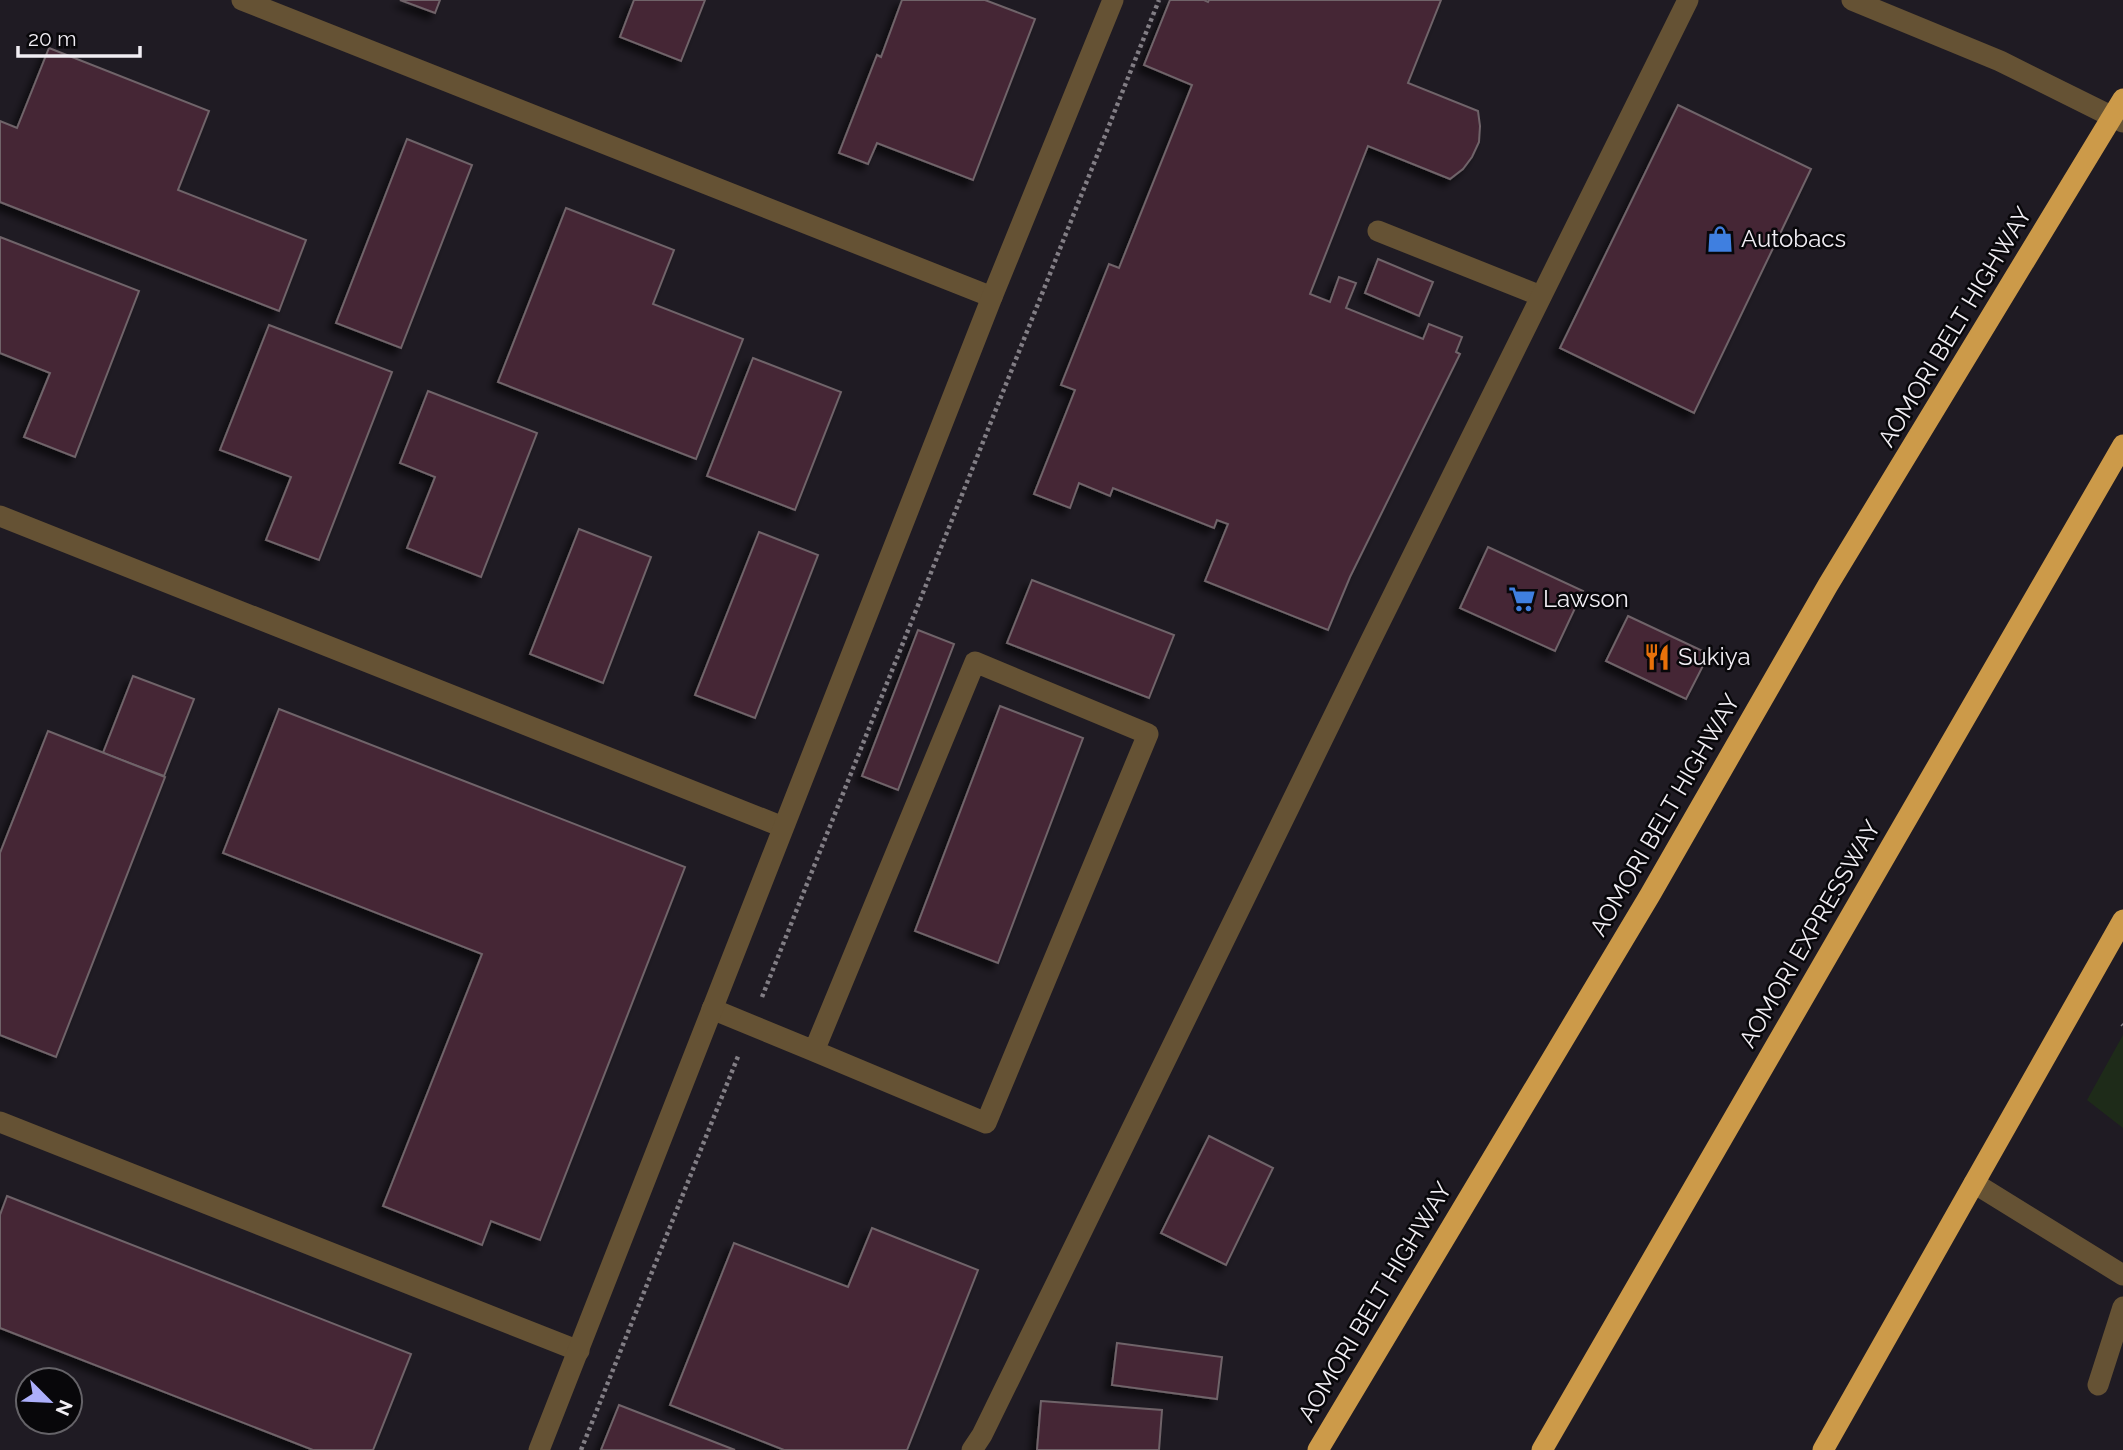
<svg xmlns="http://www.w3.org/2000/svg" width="2123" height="1450" font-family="Raleway,sans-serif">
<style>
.green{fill:#1e2b19}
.building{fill:#452536;stroke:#6f6469;stroke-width:2;filter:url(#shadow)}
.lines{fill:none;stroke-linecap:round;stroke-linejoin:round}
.path{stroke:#827e85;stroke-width:4.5;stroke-dasharray:3.5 3.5;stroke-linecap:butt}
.minor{stroke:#655234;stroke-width:21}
.highway{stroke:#cc9a49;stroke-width:21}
.labels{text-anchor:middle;stroke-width:5;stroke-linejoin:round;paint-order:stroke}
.poi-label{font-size:24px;fill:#f1eef4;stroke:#08070a;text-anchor:start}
.street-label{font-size:24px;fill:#f1eef4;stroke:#08070a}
</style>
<defs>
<filter id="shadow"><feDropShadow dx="-6" dy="6" stdDeviation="3.5" flood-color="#0009"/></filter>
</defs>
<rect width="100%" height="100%" fill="#1f1b23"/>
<path class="green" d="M 2123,1035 L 2123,1128 L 2087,1100 Z"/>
<g class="building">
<path d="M 400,0 L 440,0 L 435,13 Z"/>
<path d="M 634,0 L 705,0 L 681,61 L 620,37 Z"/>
<path d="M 902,0 L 985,0 L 1035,19 L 973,180 L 877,143 L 868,164 L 839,153 L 877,55 L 881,57 Z"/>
<path d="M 1170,0 L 1204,0 L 1208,2 L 1209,0 L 1441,0 L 1408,83 L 1478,111 L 1480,126 L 1479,142 L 1472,157 L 1463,169 L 1450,179 L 1368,146 L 1310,294 L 1330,302 L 1339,277 L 1356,283 L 1346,308 L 1423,339 L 1429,324 L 1462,337 L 1456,352 L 1460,354 L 1350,577 L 1328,630 L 1205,581 L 1228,524 L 1217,520 L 1214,528 L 1113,488 L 1110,496 L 1079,483 L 1070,508 L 1034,494 L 1075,390 L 1061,385 L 1109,264 L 1119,268 L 1192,85 L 1144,65 Z"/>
<path d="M 49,48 L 209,111 L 178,190 L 306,240 L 279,311 L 0,202 L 0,121 L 17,128 Z"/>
<path d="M 1678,105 L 1811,169 L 1694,413 L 1560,348 Z"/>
<path d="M 407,139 L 472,165 L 401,348 L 336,323 Z"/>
<path d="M 566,208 L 674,250 L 653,304 L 743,339 L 696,459 L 498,382 Z"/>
<path d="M 0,237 L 139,291 L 75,457 L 24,437 L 50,373 L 0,353 Z"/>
<path d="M 1378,259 L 1433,282 L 1419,316 L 1365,293 Z"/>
<path d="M 269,325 L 392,372 L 319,560 L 266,540 L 291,477 L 220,450 Z"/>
<path d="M 753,358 L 841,392 L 795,510 L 707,476 Z"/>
<path d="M 428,391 L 537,433 L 481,577 L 407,548 L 435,477 L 400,463 Z"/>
<path d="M 579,529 L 651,557 L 603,683 L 530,654 Z"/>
<path d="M 759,532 L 818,555 L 755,718 L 695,695 Z"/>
<path d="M 1488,547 L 1583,591 L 1555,651 L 1460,608 Z"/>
<path d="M 1032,580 L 1174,635 L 1149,698 L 1007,643 Z"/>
<path d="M 1628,616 L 1709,654 L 1686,699 L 1606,661 Z"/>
<path d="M 918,630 L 954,644 L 898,790 L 862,776 Z"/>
<path d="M 133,676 L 194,699 L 164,776 L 103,753 Z"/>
<path d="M 1000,706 L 1083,738 L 998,963 L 915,931 Z"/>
<path d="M 279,709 L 685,867 L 540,1240 L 491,1221 L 482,1245 L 383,1206 L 482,954 L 223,853 Z"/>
<path d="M 48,731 L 165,777 L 56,1057 L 0,1035 L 0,853 Z"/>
<path d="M 1209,1136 L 1273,1168 L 1226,1265 L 1161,1233 Z"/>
<path d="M 7,1196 L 411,1354 L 373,1450 L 313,1450 L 0,1328 L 0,1215 Z"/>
<path d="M 872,1228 L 978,1270 L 907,1450 L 784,1450 L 670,1405 L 734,1243 L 848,1287 Z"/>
<path d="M 1117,1343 L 1222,1357 L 1217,1399 L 1112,1385 Z"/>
<path d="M 1041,1401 L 1162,1410 L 1159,1450 L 1037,1450 Z"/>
<path d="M 619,1405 L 735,1450 L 601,1450 Z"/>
</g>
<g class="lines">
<g class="path">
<path d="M 762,997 L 1159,0"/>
<path d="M 2122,1024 L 2123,1025"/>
<path d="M 581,1450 L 739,1054"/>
</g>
<g class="minor">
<path d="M 242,0 L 992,297"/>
<path d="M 1852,0 L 2000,61 L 2123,122"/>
<path d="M 1378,231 L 1541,296"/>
<path d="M 0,516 L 783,827"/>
<path d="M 712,1009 L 814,1051 L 975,662 L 1148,734 L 986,1123 L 814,1051"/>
<path d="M 0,1122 L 579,1351"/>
<path d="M 1974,1183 L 2123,1275"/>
<path d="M 2098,1385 L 2123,1307"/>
<path d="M 539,1450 L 992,297 L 1113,0"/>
<path d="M 972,1450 L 982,1435 L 1371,640 L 1688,0"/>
</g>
<g class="highway">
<path d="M 1318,1450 L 1650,895 L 1828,585 L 2123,99"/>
<path d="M 1542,1450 L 2123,445"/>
<path d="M 1823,1450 L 2123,920"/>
</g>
</g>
<defs>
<symbol id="shop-bare" viewBox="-9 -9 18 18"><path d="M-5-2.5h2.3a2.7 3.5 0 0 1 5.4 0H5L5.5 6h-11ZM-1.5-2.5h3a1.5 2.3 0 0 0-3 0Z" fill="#3f7fe0" stroke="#08070a" stroke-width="2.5" paint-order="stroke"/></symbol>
<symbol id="supermarket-bare" viewBox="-9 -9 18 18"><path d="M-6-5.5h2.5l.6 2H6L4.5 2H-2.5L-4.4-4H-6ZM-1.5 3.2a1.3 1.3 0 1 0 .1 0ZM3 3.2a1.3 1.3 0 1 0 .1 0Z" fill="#3f7fe0" stroke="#08070a" stroke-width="2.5" paint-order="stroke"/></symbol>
<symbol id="restaurant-bare" viewBox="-9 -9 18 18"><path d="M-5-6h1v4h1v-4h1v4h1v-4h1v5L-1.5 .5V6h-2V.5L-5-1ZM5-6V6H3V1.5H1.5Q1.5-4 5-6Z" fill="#e8710a" stroke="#08070a" stroke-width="2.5" paint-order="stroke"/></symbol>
</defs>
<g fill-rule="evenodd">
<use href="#shop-bare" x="1701" y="220" width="38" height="38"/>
<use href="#supermarket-bare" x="1503" y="580" width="38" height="38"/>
<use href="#restaurant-bare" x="1638" y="638" width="38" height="38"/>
</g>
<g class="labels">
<g class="poi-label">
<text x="1741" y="247">Autobacs</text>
<text x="1543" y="607">Lawson</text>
<text x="1678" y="665">Sukiya</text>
</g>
<g class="street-label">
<text transform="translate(1955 327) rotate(-59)" y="8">AOMORI BELT HIGHWAY</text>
<text transform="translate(1665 815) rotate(-60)" y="8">AOMORI BELT HIGHWAY</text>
<text transform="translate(1810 934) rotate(-60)" y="8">AOMORI EXPRESSWAY</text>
<text transform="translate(1375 1302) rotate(-59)" y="8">AOMORI BELT HIGHWAY</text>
</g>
</g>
<g transform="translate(49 1401) rotate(114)"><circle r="33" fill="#08070a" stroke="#656368" stroke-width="2"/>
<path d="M0-5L12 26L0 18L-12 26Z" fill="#acaffb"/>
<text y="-10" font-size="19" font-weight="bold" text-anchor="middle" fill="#f1eef4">N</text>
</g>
<path d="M18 46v10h122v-10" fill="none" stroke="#f1eef4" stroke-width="3.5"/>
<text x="28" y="46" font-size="21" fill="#f1eef4" stroke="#08070a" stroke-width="5" paint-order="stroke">20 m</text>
</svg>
